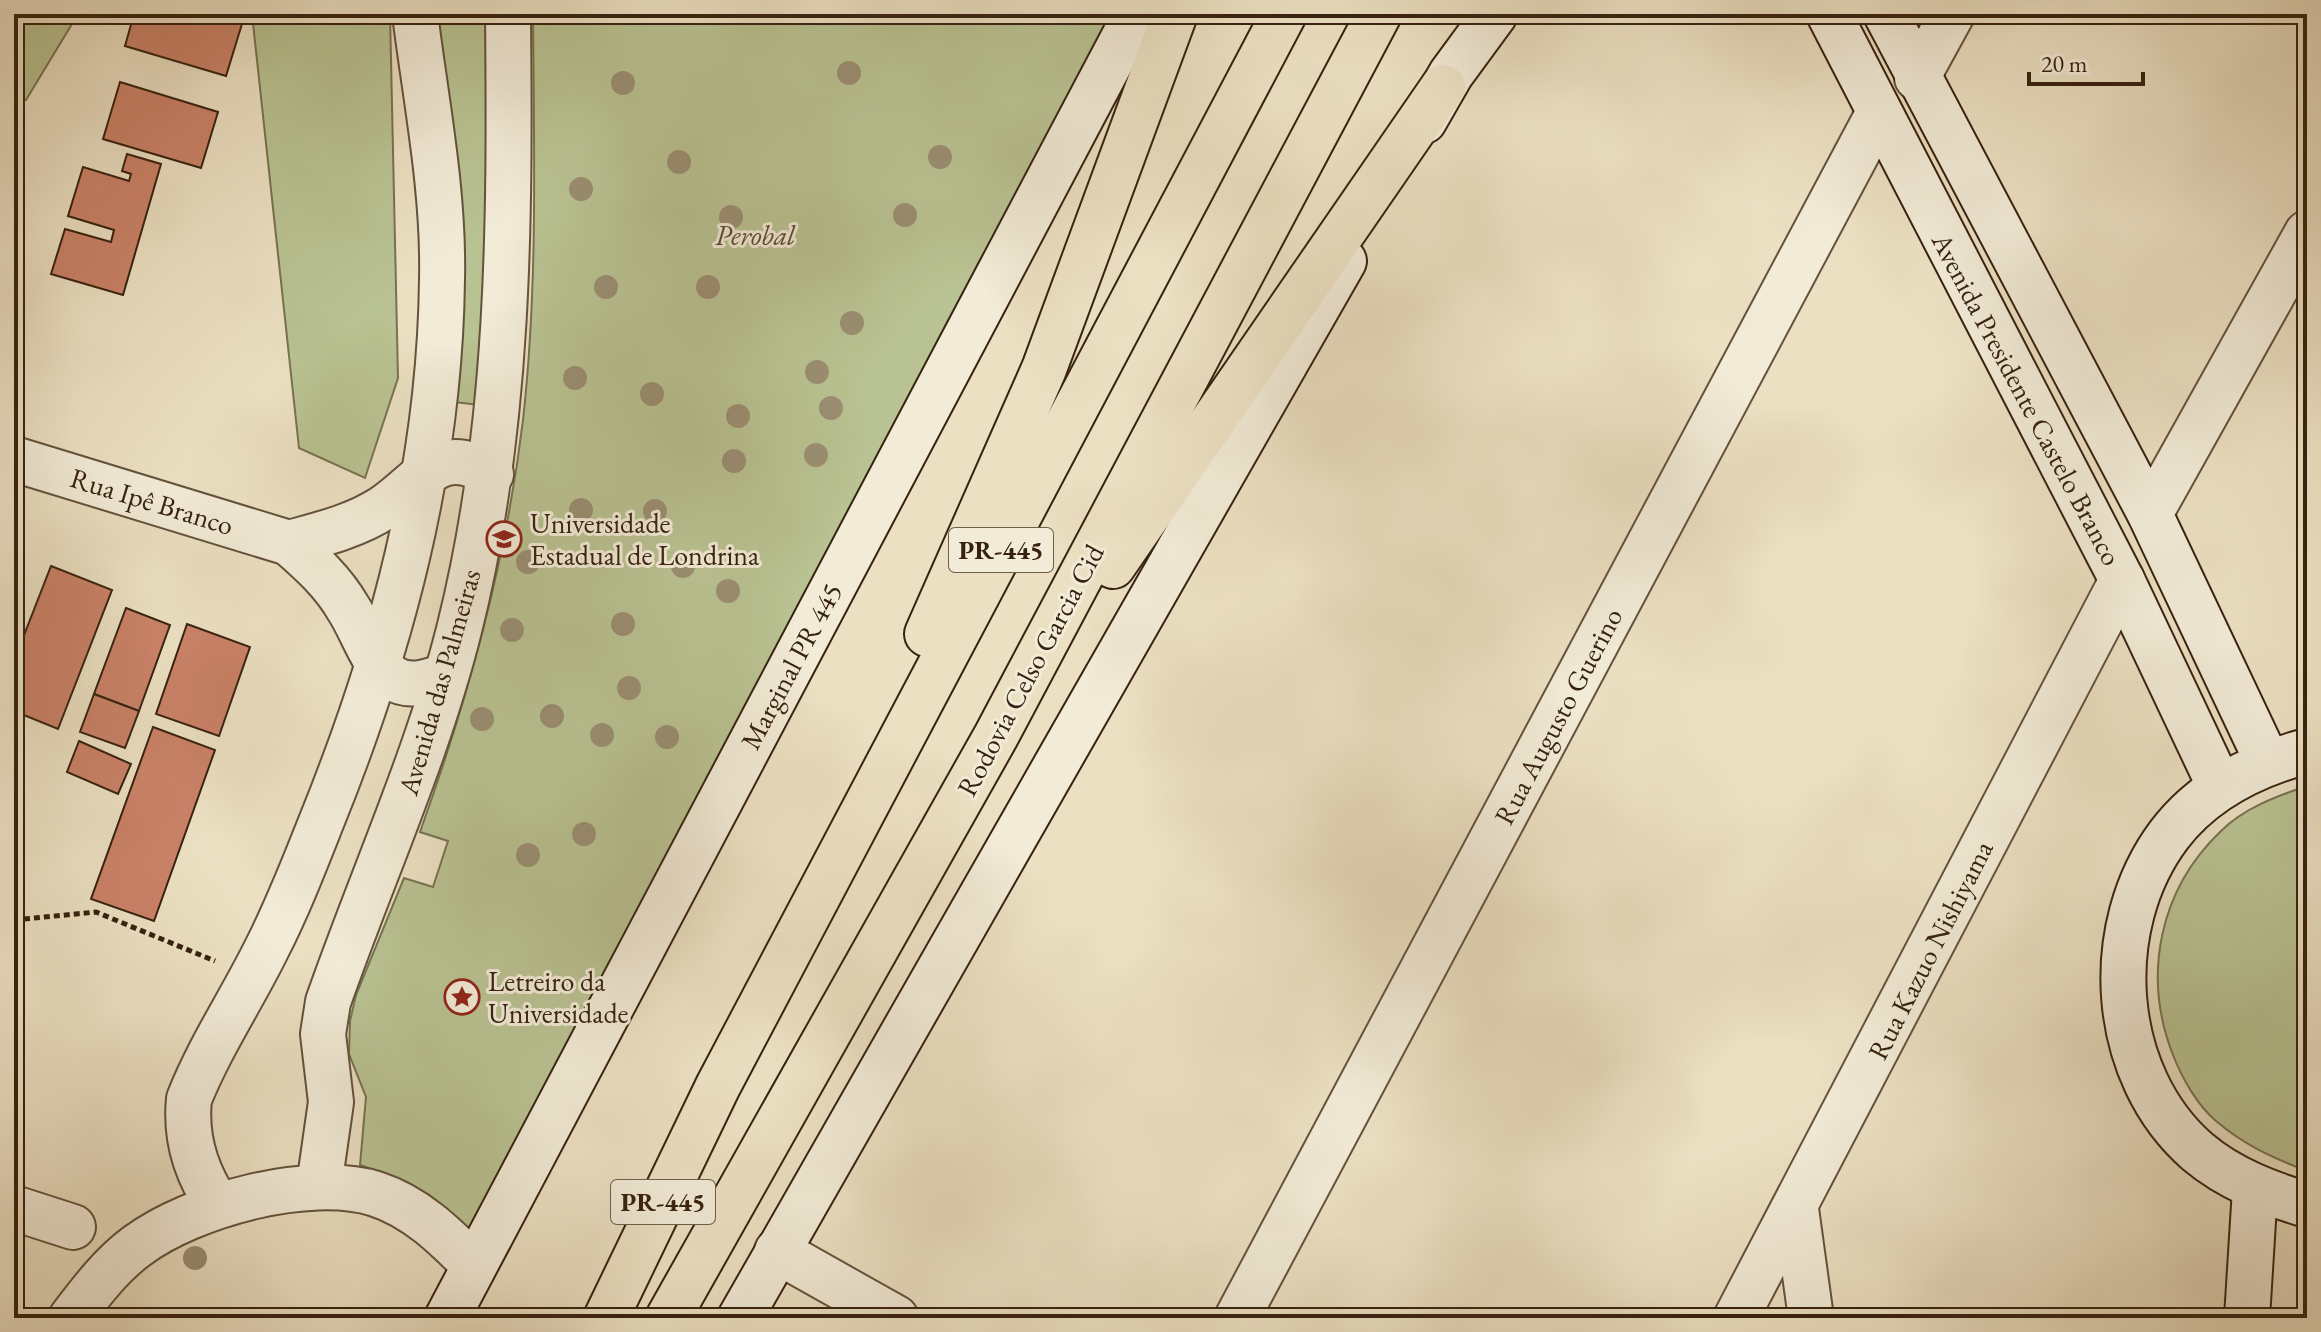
<svg xmlns="http://www.w3.org/2000/svg" width="2321" height="1332" font-family="'EB Garamond',serif">
<style>
.green{fill:#b9c292;stroke:#787251;stroke-width:2}
.building{fill:#ca8268;stroke:#372210;stroke-width:2}
.lines{fill:none;stroke-linecap:round;stroke-linejoin:round}
.street-casing{stroke:#64523c;stroke-width:48}
.secondary-casing{stroke:#372210;stroke-width:48}
.highway-casing{stroke:#372210;stroke-width:48}
.path{stroke:#372210;stroke-width:5;stroke-dasharray:6 4;stroke-linecap:butt}
.street{stroke:#f2ebd7;stroke-width:44}
.secondary{stroke:#f2ebd7;stroke-width:44}
.highway{stroke:#ebe0c2;stroke-width:44}
.tree{fill:#9a8e72}
.labels{text-anchor:middle;stroke-width:6;stroke-linejoin:round;paint-order:stroke}
.shield{fill:#f2ebd7;stroke:#6f5e4c;stroke-width:2}
.shield-label{font-size:26px;font-weight:bold;fill:#372210}
.park-label{font-size:28px;font-style:italic;fill:#584a30;stroke:#f2ebd7}
.street-label{font-size:28px;fill:#372210;stroke:#f2ebd7}
.poi-label{font-size:28px;fill:#372210;stroke:#f2ebd7;text-anchor:start}
</style>
<rect width="100%" height="100%" fill="#ebe0c2"/>
<filter id="stains"><feTurbulence type="fractalNoise" baseFrequency=".0025" numOctaves="4"/><feColorMatrix values="0 0 0 0 .2 0 0 0 0 .09 0 0 0 0 .02 0 0 0 .5 -.17"/></filter>
<radialGradient id="worn" r=".72"><stop offset=".6" stop-color="#630" stop-opacity="0"/><stop offset="1" stop-color="#630" stop-opacity=".3"/></radialGradient>
<g class="green">
<path d="M 14,14 L 78,14 L 26,100 L 14,98 Z"/>
<path d="M 252,14 L 390,14 L 398,378 L 365,478 L 299,448 Z"/>
<path d="M 438,14 L 486,14 L 488,249 L 480,405 L 454,402 L 459,199 Z"/>
<path d="M 533,14 L 1120,14 L 476,1236 C 438,1206 406,1179 360,1165 L 366,1097 L 349,1054 L 350,1021 L 356,995 L 404,878 L 433,887 L 448,841 L 420,832 C 468,698 506,562 523,420 C 538,286 534,149 533,14 Z"/>
<path d="M 2307,786 L 2307,1171 C 2273,1158 2244,1145 2216,1121 C 2197,1105 2182,1078 2173,1055 C 2142,976 2159,890 2221,831 C 2244,808 2277,796 2307,786 Z"/>
</g>
<g class="building">
<path d="M 134,14 L 245,14 L 226,76 L 125,46 Z"/>
<path d="M 120,82 L 218,112 L 201,168 L 103,139 Z"/>
<path d="M 127,154 L 161,164 L 123,295 L 51,274 L 65,229 L 111,242 L 114,230 L 68,216 L 83,167 L 129,181 L 131,174 L 122,171 Z"/>
<path d="M 51,566 L 112,590 L 58,729 L 14,711 L 14,661 Z"/>
<path d="M 126,608 L 170,625 L 139,711 L 94,694 Z"/>
<path d="M 187,624 L 250,647 L 219,736 L 156,714 Z"/>
<path d="M 94,694 L 139,711 L 125,748 L 80,732 Z"/>
<path d="M 153,727 L 215,750 L 154,921 L 91,899 Z"/>
<path d="M 79,741 L 131,764 L 118,794 L 67,772 Z"/>
</g>
<g class="lines">
<defs>
<g id="street">
<path d="M 1917,78 L 1952,14"/>
<path d="M 14,459 L 289,543 C 311,562 333,582 348,608 C 362,629 371,662 391,677 C 408,689 428,682 445,676"/>
<path d="M 2150,514 L 2307,233"/>
<path d="M 289,543 C 322,534 355,526 383,508 C 423,481 439,442 491,474"/>
<path d="M 319,1186 L 331,1102 L 323,1034 L 328,1002 C 372,876 428,755 460,626 C 510,425 510,220 508,14"/>
<path d="M 218,1205 C 196,1173 185,1138 189,1099 C 210,1046 242,999 267,948 C 288,907 305,863 322,820 C 392,647 440,467 442,279 C 444,190 426,102 415,14"/>
<path d="M 14,1208 L 73,1227"/>
<path d="M 1796,1209 L 1811,1318"/>
<path d="M 777,1251 L 896,1318"/>
<path d="M 71,1318 C 90,1293 111,1265 137,1246 C 192,1205 309,1173 376,1194 C 416,1207 445,1236 474,1265"/>
<path d="M 1237,1318 L 1878,114"/>
<path d="M 1736,1318 L 2122,580"/>
</g>
<g id="secondary">
<path d="M 1829,14 L 2122,580 L 2220,787"/>
<path d="M 1886,14 L 2150,514 L 2267,761"/>
<path d="M 1424,121 L 1451,74 L 1495,14"/>
<path d="M 2307,751 C 2254,765 2203,790 2169,835 C 2100,927 2109,1075 2198,1152 C 2230,1179 2268,1193 2307,1205"/>
<path d="M 447,1318 L 1136,14"/>
<path d="M 740,1318 L 1344,261"/>
<path d="M 2247,1318 L 2255,1189"/>
</g>
<g id="highway">
<path d="M 1113,566 L 1443,87"/>
<path d="M 927,634 L 1044,369 L 1175,14"/>
<path d="M 606,1318 L 718,1086 L 1284,14"/>
<path d="M 668,1318 L 996,736 L 1379,14"/>
</g>
</defs>
<use href="#street" class="street-casing"/>
<use href="#secondary" class="secondary-casing"/>
<use href="#highway" class="highway-casing"/>
<path class="path" d="M 14,920 L 96,912 L 215,961"/>
<use href="#street" class="street"/>
<use href="#secondary" class="secondary"/>
<use href="#highway" class="highway"/>
</g>
<g class="tree">
<circle cx="849" cy="73" r="12"/>
<circle cx="623" cy="83" r="12"/>
<circle cx="940" cy="157" r="12"/>
<circle cx="679" cy="162" r="12"/>
<circle cx="581" cy="189" r="12"/>
<circle cx="905" cy="215" r="12"/>
<circle cx="731" cy="217" r="12"/>
<circle cx="606" cy="287" r="12"/>
<circle cx="708" cy="287" r="12"/>
<circle cx="852" cy="323" r="12"/>
<circle cx="817" cy="372" r="12"/>
<circle cx="575" cy="378" r="12"/>
<circle cx="652" cy="394" r="12"/>
<circle cx="831" cy="408" r="12"/>
<circle cx="738" cy="416" r="12"/>
<circle cx="816" cy="455" r="12"/>
<circle cx="734" cy="461" r="12"/>
<circle cx="581" cy="510" r="12"/>
<circle cx="655" cy="511" r="12"/>
<circle cx="528" cy="562" r="12"/>
<circle cx="683" cy="566" r="12"/>
<circle cx="728" cy="591" r="12"/>
<circle cx="623" cy="624" r="12"/>
<circle cx="512" cy="630" r="12"/>
<circle cx="629" cy="688" r="12"/>
<circle cx="552" cy="716" r="12"/>
<circle cx="482" cy="719" r="12"/>
<circle cx="602" cy="735" r="12"/>
<circle cx="667" cy="737" r="12"/>
<circle cx="584" cy="834" r="12"/>
<circle cx="528" cy="855" r="12"/>
<circle cx="195" cy="1258" r="12"/>
</g>
<defs>
<symbol id="university-ring" viewBox="-11 -11 22 22"><circle r="9.5" fill="#f2ebd7" stroke="#8f2418" stroke-width="1.5"/><path d="M0-5L7-2L0 1L-7-2ZM-4 1L0 2.5L4 1V4Q0 6-4 4Z" fill="#8f2418"/></symbol>
<symbol id="sight-ring" viewBox="-11 -11 22 22"><circle r="9.5" fill="#f2ebd7" stroke="#8f2418" stroke-width="1.5"/><path d="M0-6L1.8-2.2L6-1.7L2.9 1.2L3.7 5.4L0 3.3L-3.7 5.4L-2.9 1.2L-6-1.7L-1.8-2.2Z" fill="#8f2418"/></symbol>
</defs>
<g fill-rule="evenodd">
<use href="#university-ring" x="484" y="519" width="40" height="40"/>
<use href="#sight-ring" x="442" y="977" width="40" height="40"/>
</g>
<g class="labels">
<g class="shield">
<rect x="949" y="528" width="104" height="44" rx="6"/>
<rect x="611" y="1180" width="104" height="44" rx="6"/>
</g>
<g class="shield-label">
<text x="1001" y="559">PR-445</text>
<text x="663" y="1211">PR-445</text>
</g>
<g class="park-label">
<text x="755" y="245">Perobal</text>
</g>
<g class="street-label">
<text transform="translate(2027 399) rotate(62)" y="10">Avenida Presidente Castelo Branco</text>
<text transform="translate(152 501) rotate(17)" y="10">Rua Ipê Branco</text>
<text transform="translate(791 666) rotate(-62)" y="10">Marginal PR 445</text>
<text transform="translate(1030 670) rotate(-62)" y="10">Rodovia Celso Garcia Cid</text>
<text transform="translate(439 682) rotate(-74)" y="10">Avenida das Palmeiras</text>
<text transform="translate(1558 716) rotate(-62)" y="10">Rua Augusto Guerino</text>
<text transform="translate(1930 950) rotate(-63)" y="10">Rua Kazuo Nishiyama</text>
</g>
<g class="poi-label">
<text x="530" y="533">Universidade<tspan x="530" dy="32">Estadual de Londrina</tspan></text>
<text x="488" y="991">Letreiro da<tspan x="488" dy="32">Universidade</tspan></text>
</g>
</g>
<rect width="2321" height="1332" fill="none" stroke="#ebe0c2" stroke-width="48"/>
<rect x="16" y="16" width="2289" height="1300" fill="none" stroke="#372210" stroke-width="4"/>
<rect x="24" y="24" width="2273" height="1284" fill="none" stroke="#372210" stroke-width="2"/>
<path d="M2029 72v12h114v-12" fill="none" stroke="#372210" stroke-width="4"/>
<text x="2041" y="72" font-size="24" fill="#372210" stroke="#f2ebd7" stroke-width="6" paint-order="stroke">20 m</text>
<rect width="100%" height="100%" filter="url(#stains)"/>
<rect width="100%" height="100%" fill="url(#worn)"/>
</svg>
